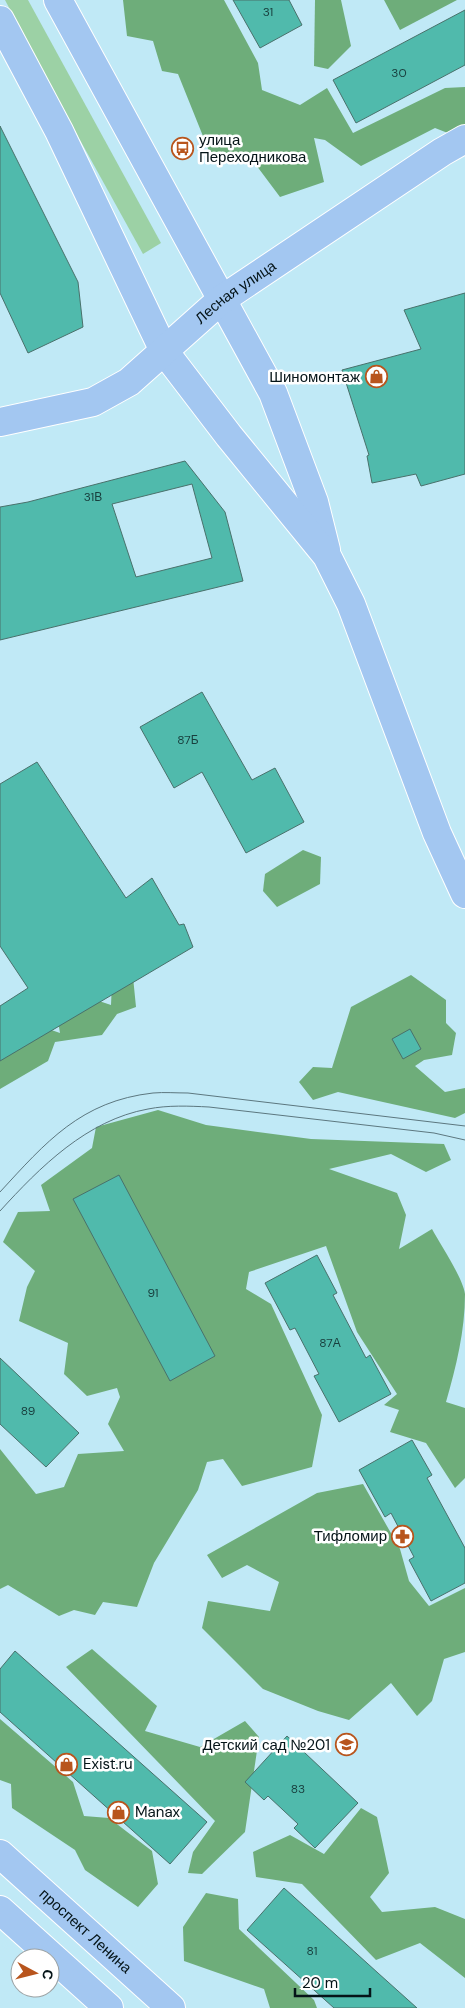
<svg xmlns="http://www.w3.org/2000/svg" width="465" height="2008" font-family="'DM Sans',sans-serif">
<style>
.green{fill:#9cd1a5}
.forest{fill:#6ead7a}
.building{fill:#50baac;stroke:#49716b;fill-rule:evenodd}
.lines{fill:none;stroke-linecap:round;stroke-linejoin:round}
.major-casing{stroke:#fff;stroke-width:30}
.major{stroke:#a3c7f1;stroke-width:28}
.tram{stroke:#5c777f;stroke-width:1}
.labels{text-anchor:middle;stroke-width:5;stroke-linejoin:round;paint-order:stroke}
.number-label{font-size:12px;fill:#183e3d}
.poi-label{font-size:15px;fill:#051418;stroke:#fff;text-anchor:start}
.street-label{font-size:15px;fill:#051418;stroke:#fff}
</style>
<rect width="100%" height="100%" fill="#c0e9f6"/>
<path class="green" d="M 5,0 L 28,0 L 161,243 L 143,254 L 59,102 Z"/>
<g class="forest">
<path d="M 123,0 L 224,0 L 258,63 L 262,90 L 300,105 L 327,88 L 353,133 L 445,88 L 465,87 L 465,134 L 458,137 L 435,128 L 361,166 L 325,140 L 314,138 L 324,182 L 280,197 L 253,161 L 213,161 L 178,74 L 162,71 L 153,41 L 127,36 Z"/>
<path d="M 315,0 L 341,0 L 351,46 L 328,69 L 314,66 Z"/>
<path d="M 384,0 L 457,0 L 400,30 Z"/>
<path d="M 303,850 L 321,857 L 320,884 L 277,907 L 263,891 L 265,874 Z"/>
<path d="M 411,975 L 446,1000 L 446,1023 L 456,1033 L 452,1055 L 424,1060 L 415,1066 L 445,1092 L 465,1088 L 465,1113 L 455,1118 L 338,1092 L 313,1100 L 299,1082 L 313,1067 L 332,1068 L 351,1007 Z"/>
<path d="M 133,977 L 136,1007 L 117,1014 L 102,1035 L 55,1042 L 48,1061 L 0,1089 L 0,1042 L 31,1023 L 60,1033 L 57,1015 L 90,998 L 111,1005 L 112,982 Z"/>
<path d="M 158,1110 L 206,1125 L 311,1139 L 444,1144 L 451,1160 L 426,1172 L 391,1154 L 329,1169 L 397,1193 L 406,1215 L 399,1249 L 432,1229 C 440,1244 463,1278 465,1294 C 465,1331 456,1367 446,1402 L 465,1408 L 465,1478 L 455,1488 L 426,1443 L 390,1432 L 399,1410 L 384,1405 L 397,1394 L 357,1332 L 326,1246 L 249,1272 L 246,1289 L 271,1304 L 322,1415 L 312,1467 L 242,1486 L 223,1459 L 207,1462 L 198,1490 L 154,1563 L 137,1607 L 103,1602 L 95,1615 L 74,1610 L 59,1616 L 8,1585 L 0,1589 L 0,1449 L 36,1494 L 64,1487 L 78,1454 L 124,1451 L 108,1424 L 120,1397 L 117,1388 L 87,1396 L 64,1374 L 68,1343 L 19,1321 L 27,1287 L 35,1271 L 3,1242 L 18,1212 L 50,1211 L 41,1185 L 92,1148 L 96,1127 Z"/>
<path d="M 363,1484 L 400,1549 L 409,1581 L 429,1606 L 465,1588 L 465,1652 L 444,1659 L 432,1701 L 417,1716 L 391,1683 L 349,1720 L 318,1711 L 263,1689 L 202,1628 L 208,1601 L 270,1611 L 279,1582 L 247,1565 L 222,1578 L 207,1555 L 317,1493 Z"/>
<path d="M 92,1649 L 157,1706 L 145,1731 L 200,1747 L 245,1721 L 259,1737 L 245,1832 L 202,1874 L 188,1873 L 193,1852 L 215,1821 L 66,1667 Z"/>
<path d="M 0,1719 L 73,1782 L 84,1816 L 109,1818 L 152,1851 L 158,1884 L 138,1907 L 85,1870 L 75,1850 L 12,1808 L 11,1784 L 0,1780 Z"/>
<path d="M 361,1808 L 377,1817 L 389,1873 L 370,1897 L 382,1912 L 435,1907 L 465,1919 L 465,1978 L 420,1943 L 376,1960 L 302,1884 L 256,1877 L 253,1852 L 290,1835 L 324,1854 Z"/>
<path d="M 206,1893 L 238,1899 L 239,1929 L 314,2000 L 317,2008 L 270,2008 L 264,1989 L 184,1961 L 183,1927 Z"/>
</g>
<g class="building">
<path d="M 233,0 L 289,0 L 302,25 L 260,48 Z"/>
<path d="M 465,10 L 465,65 L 356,123 L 333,80 Z"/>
<path d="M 0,126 L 78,282 L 83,327 L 28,353 L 0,293 Z"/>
<path d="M 465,293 L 465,474 L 421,486 L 416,474 L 372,483 L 367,456 L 369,455 L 342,370 L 421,349 L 404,310 Z"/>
<path d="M 185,461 L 225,512 L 243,581 L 0,640 L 0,507 L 28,502 ZM 192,484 L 212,558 L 136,577 L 112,504 Z"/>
<path d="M 202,692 L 252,780 L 275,768 L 304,822 L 246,853 L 202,772 L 174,788 L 140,727 Z"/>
<path d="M 37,762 L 126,898 L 152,878 L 179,925 L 184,924 L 193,947 L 0,1061 L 0,1006 L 28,988 L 0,946 L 0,784 Z"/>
<path d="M 410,1029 L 421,1049 L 403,1059 L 392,1039 Z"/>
<path d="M 119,1175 L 215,1356 L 170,1381 L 73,1199 Z"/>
<path d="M 317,1255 L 337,1293 L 333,1295 L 366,1358 L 370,1355 L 391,1394 L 339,1422 L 314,1376 L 319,1374 L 295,1328 L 290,1330 L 265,1283 Z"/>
<path d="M 0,1358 L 79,1433 L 46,1467 L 0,1424 Z"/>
<path d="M 412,1440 L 432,1475 L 427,1478 L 465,1548 L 465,1583 L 431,1601 L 409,1560 L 414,1557 L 391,1513 L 385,1517 L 359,1470 Z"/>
<path d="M 15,1651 L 207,1822 L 170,1864 L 0,1712 L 0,1669 Z"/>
<path d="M 287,1736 L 358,1803 L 315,1848 L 294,1828 L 298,1824 L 268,1796 L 264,1800 L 245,1782 Z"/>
<path d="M 284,1888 L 378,1973 L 417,2008 L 334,2008 L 247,1930 Z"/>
</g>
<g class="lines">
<defs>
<g id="major">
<path d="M 58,0 L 273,393 L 314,502 L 326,550"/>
<path d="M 0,20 L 59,131 L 164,351 L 229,436 L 327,556 L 351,604 L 437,833 L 465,894"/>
<path id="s1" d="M 0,422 L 93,402 L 129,382 L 221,300 L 442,152 L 465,139"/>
<path id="s2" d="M 0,1854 L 171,2008"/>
<path d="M 0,1910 L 109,2008"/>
</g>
</defs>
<use href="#major" class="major-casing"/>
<use href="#major" class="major"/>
<g class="tram">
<path d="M 0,1192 C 46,1142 81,1101 153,1093 C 164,1092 176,1093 188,1093 L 465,1126"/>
<path d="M 0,1211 C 40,1167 87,1120 148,1109 C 168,1105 189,1106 209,1107 L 434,1133 L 465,1140"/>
</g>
</g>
<defs>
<symbol id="bus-ring" viewBox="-11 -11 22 22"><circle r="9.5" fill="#fff" stroke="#b8551d" stroke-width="1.5"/><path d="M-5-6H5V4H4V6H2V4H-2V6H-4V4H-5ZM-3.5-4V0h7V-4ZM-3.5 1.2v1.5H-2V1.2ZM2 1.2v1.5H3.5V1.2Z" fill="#b8551d"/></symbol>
<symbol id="shop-ring" viewBox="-11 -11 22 22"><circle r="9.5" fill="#fff" stroke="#b8551d" stroke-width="1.5"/><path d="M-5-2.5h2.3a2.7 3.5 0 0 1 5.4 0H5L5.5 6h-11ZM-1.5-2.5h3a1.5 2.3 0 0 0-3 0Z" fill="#b8551d"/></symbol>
<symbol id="pharmacy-ring" viewBox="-11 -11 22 22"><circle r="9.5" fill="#fff" stroke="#b8551d" stroke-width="1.5"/><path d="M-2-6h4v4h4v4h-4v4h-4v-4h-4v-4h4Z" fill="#b8551d"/></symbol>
<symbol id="school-ring" viewBox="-11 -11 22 22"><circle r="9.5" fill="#fff" stroke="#b8551d" stroke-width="1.5"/><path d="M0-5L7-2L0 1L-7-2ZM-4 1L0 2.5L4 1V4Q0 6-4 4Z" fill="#b8551d"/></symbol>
</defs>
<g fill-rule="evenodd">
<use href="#bus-ring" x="170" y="136" width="25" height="25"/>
<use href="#shop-ring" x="364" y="364" width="25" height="25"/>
<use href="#pharmacy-ring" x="390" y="1524" width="25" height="25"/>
<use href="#school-ring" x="334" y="1732" width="25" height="25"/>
<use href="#shop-ring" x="54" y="1752" width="25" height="25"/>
<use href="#shop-ring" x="106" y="1800" width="25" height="25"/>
</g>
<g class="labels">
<g class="number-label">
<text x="268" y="16">31</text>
<text x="399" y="77">30</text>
<text x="93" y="501">31В</text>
<text x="188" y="744">87Б</text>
<text x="153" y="1297">91</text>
<text x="330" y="1347">87А</text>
<text x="28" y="1415">89</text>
<text x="298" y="1793">83</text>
<text x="312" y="1955">81</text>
</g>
<g class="poi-label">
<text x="199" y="145">улица<tspan x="199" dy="17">Переходникова</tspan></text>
<text x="360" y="382" text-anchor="end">Шиномонтаж</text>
<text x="387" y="1541" text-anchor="end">Тифломир</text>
<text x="330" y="1750" text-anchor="end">Детский сад №201</text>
<text x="83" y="1769">Exist.ru</text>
<text x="135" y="1817">Manax</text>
</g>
<g class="street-label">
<text dy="5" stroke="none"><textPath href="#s1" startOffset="276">Лесная улица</textPath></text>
<text dy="5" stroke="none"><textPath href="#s2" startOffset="115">проспект Ленина</textPath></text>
</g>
</g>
<g transform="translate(35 1973) rotate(97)"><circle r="24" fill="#ffffff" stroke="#9ba1a3"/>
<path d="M0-4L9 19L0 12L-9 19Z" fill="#b8551d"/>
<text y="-8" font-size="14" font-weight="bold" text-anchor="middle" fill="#051418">С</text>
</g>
<path d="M295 1988v8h75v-8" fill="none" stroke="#051418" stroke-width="2.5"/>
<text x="302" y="1988" font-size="15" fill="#051418" stroke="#ffffff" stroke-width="4" paint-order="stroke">20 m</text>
</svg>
